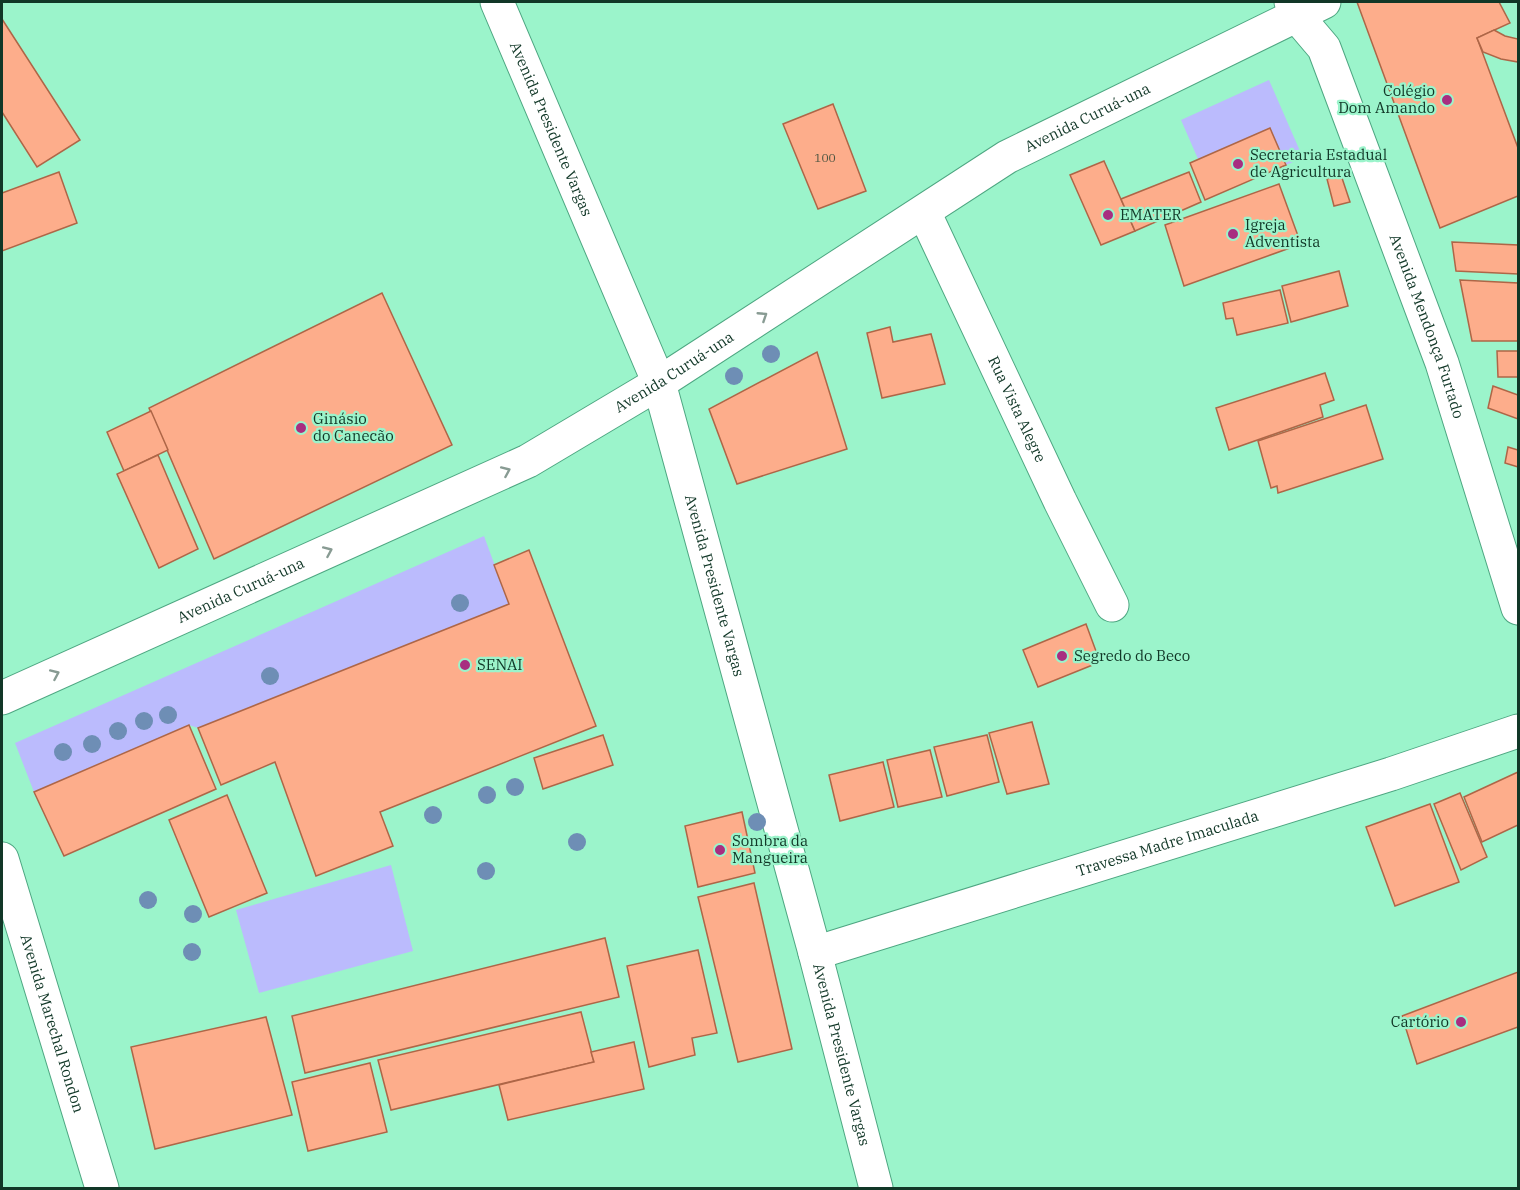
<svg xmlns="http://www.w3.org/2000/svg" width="1520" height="1190" font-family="'IBM Plex Serif',serif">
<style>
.green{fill:#bbbbfd}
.building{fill:#fdad8b;stroke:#ae6647;stroke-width:1.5}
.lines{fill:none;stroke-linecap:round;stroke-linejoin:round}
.minor-casing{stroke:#4ea782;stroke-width:35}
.major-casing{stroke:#4ea782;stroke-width:35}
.minor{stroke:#fff;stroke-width:33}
.major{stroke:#fff;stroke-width:33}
.tree{fill:#6e8eb5}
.oneway{stroke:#889b93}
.poi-dot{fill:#a82d80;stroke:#9bf4cb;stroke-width:2}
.labels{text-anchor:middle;stroke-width:4.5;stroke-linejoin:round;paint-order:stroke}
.number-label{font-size:12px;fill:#4c5440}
.poi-label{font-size:15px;fill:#113727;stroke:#9bf4cb;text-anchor:start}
.street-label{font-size:15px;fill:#113727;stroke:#9bf4cb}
</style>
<rect width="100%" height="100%" fill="#9bf4cb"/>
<g class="green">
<path d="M 1269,80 L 1303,158 L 1286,165 L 1270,128 L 1198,159 L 1181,120 Z"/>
<path d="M 484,536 L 509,604 L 198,728 L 189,725 L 34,792 L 15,743 Z"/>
<path d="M 391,865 L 413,951 L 259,993 L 236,910 Z"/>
</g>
<g class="building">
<path d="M 1357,2 L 1499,2 L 1510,23 L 1477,38 L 1518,148 L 1518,196 L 1440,228 Z"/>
<path d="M 2,19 L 80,140 L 37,167 L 2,112 Z"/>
<path d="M 1494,30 L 1505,36 L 1518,39 L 1518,62 L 1501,59 L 1483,52 L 1477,38 Z"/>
<path d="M 833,104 L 866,191 L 818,209 L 783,124 Z"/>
<path d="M 1270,128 L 1286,165 L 1205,200 L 1190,163 Z"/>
<path d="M 1104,161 L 1135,231 L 1101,245 L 1070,175 Z"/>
<path d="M 59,172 L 77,223 L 2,251 L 2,193 Z"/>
<path d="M 1189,172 L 1201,202 L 1135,231 L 1121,199 Z"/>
<path d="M 1341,175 L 1350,202 L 1334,206 L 1327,179 Z"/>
<path d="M 1279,184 L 1301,244 L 1184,286 L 1165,225 Z"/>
<path d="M 1452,242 L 1518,245 L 1518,274 L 1456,271 Z"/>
<path d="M 1339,271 L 1348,306 L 1291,322 L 1282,286 Z"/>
<path d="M 1460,280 L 1518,283 L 1518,341 L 1472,341 Z"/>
<path d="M 1280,290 L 1288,323 L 1237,335 L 1233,318 L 1226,319 L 1223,303 Z"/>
<path d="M 382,293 L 452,445 L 214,559 L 149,408 Z"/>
<path d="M 890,327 L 893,342 L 931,334 L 945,384 L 882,398 L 867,333 Z"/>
<path d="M 1497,351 L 1518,351 L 1518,377 L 1498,377 Z"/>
<path d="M 817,352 L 847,449 L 737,484 L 709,409 Z"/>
<path d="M 1325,373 L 1334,400 L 1320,405 L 1323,417 L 1229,450 L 1216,408 Z"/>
<path d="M 1493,386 L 1518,395 L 1518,419 L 1488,408 Z"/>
<path d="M 1366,405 L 1383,459 L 1278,493 L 1277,486 L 1271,488 L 1258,441 Z"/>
<path d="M 151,411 L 168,450 L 124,471 L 107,432 Z"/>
<path d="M 1508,447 L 1518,450 L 1518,467 L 1505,463 Z"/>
<path d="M 158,455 L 198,549 L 159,568 L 117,474 Z"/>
<path d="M 529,550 L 596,726 L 380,812 L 393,846 L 316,876 L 275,762 L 221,785 L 198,728 L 509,604 L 494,565 Z"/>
<path d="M 1086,624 L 1100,662 L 1038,687 L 1023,650 Z"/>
<path d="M 1032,722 L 1049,784 L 1007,794 L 989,733 Z"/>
<path d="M 189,725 L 216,789 L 64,856 L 34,792 Z"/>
<path d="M 603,735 L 613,765 L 543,789 L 534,758 Z"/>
<path d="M 987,735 L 999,782 L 947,796 L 934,747 Z"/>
<path d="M 930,750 L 942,797 L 898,807 L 887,760 Z"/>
<path d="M 883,762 L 894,807 L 840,821 L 829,775 Z"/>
<path d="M 1518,772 L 1518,825 L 1482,842 L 1464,797 Z"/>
<path d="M 1460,793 L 1487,857 L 1461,870 L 1434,804 Z"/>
<path d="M 227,795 L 267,893 L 209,917 L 169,820 Z"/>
<path d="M 1430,804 L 1459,882 L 1395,906 L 1366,827 Z"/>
<path d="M 742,812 L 755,873 L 698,887 L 685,826 Z"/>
<path d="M 754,883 L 792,1049 L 738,1062 L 698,897 Z"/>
<path d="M 605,938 L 619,997 L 305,1073 L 292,1016 Z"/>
<path d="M 698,950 L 717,1033 L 692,1038 L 695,1055 L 649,1067 L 627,966 Z"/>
<path d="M 1518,972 L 1518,1027 L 1417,1064 L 1402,1016 Z"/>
<path d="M 581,1012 L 594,1062 L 391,1110 L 378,1060 Z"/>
<path d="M 266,1017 L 292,1115 L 155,1149 L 131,1047 Z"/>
<path d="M 634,1042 L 644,1089 L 508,1120 L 499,1085 L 594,1062 L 591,1052 Z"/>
<path d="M 370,1063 L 387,1132 L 308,1151 L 292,1082 Z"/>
</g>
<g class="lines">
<defs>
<g id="minor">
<path id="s1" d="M 497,2 L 659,383 L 815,953 L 876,1188"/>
<path id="s2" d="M 924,212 L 1060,501 L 1112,605"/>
<path id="s3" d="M 2,859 L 102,1188"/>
<path id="s4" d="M 815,953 L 1391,774 L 1518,731"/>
</g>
<g id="major">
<path id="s5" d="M 1291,2 L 1296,15 L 1324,48 L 1442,363 L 1518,608"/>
<path id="s6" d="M 2,698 L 528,461 L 659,383 L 1007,157 L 1324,2"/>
</g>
</defs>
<use href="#minor" class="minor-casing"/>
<use href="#major" class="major-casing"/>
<use href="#minor" class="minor"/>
<use href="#major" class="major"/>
</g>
<g class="tree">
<circle cx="771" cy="354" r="9"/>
<circle cx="734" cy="376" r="9"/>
<circle cx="460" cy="603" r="9"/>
<circle cx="270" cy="676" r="9"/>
<circle cx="168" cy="715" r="9"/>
<circle cx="144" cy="721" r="9"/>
<circle cx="118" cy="731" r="9"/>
<circle cx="92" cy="744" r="9"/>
<circle cx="63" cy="752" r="9"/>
<circle cx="515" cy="787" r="9"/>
<circle cx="487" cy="795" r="9"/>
<circle cx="433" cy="815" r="9"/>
<circle cx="757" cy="822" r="9"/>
<circle cx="577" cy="842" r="9"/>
<circle cx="486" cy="871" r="9"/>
<circle cx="148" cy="900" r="9"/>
<circle cx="193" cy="914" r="9"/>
<circle cx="192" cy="952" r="9"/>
</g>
<defs><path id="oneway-chevron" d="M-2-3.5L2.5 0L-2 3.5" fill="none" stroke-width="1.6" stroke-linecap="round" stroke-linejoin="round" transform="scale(1.5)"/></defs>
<g class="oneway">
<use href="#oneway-chevron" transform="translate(763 316) rotate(-33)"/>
<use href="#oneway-chevron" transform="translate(506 471) rotate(-24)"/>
<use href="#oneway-chevron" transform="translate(328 551) rotate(-24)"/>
<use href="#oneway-chevron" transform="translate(55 674) rotate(-24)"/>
</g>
<g class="poi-dot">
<circle cx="1447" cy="100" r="6"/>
<circle cx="1238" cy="164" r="6"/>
<circle cx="1108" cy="215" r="6"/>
<circle cx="1233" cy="234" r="6"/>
<circle cx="301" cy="428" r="6"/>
<circle cx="1062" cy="656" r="6"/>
<circle cx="465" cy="665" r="6"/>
<circle cx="720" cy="850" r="6"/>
<circle cx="1461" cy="1022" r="6"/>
</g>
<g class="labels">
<g class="number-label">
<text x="825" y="162">100</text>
</g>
<g class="poi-label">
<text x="1435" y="96" text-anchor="end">Colégio<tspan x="1435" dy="17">Dom Amando</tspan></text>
<text x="1250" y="160">Secretaria Estadual<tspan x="1250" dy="17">de Agricultura</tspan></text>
<text x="1120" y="220">EMATER</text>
<text x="1245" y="230">Igreja<tspan x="1245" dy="17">Adventista</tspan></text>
<text x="313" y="424">Ginásio<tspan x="313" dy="17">do Canecão</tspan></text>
<text x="1074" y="661">Segredo do Beco</text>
<text x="477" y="670">SENAI</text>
<text x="732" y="846">Sombra da<tspan x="732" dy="17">Mangueira</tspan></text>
<text x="1449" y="1027" text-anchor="end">Cartório</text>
</g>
<g class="street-label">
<text dy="5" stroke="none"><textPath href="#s6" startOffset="1234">Avenida Curuá-una</textPath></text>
<text dy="5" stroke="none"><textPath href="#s1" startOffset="138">Avenida Presidente Vargas</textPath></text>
<text dy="5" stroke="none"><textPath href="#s5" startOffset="354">Avenida Mendonça Furtado</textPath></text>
<text dy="5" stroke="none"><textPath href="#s6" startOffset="748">Avenida Curuá-una</textPath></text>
<text dy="5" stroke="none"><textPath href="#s2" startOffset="218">Rua Vista Alegre</textPath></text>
<text dy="5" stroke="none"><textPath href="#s1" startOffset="624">Avenida Presidente Vargas</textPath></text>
<text dy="5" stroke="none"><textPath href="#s6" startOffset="262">Avenida Curuá-una</textPath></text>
<text dy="5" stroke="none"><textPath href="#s4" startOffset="369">Travessa Madre Imaculada</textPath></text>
<text dy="5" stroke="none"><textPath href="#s3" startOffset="172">Avenida Marechal Rondon</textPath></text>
<text dy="5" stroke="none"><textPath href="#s1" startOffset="1110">Avenida Presidente Vargas</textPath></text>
</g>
</g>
<rect width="1520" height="1190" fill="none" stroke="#113727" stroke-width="6"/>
</svg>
